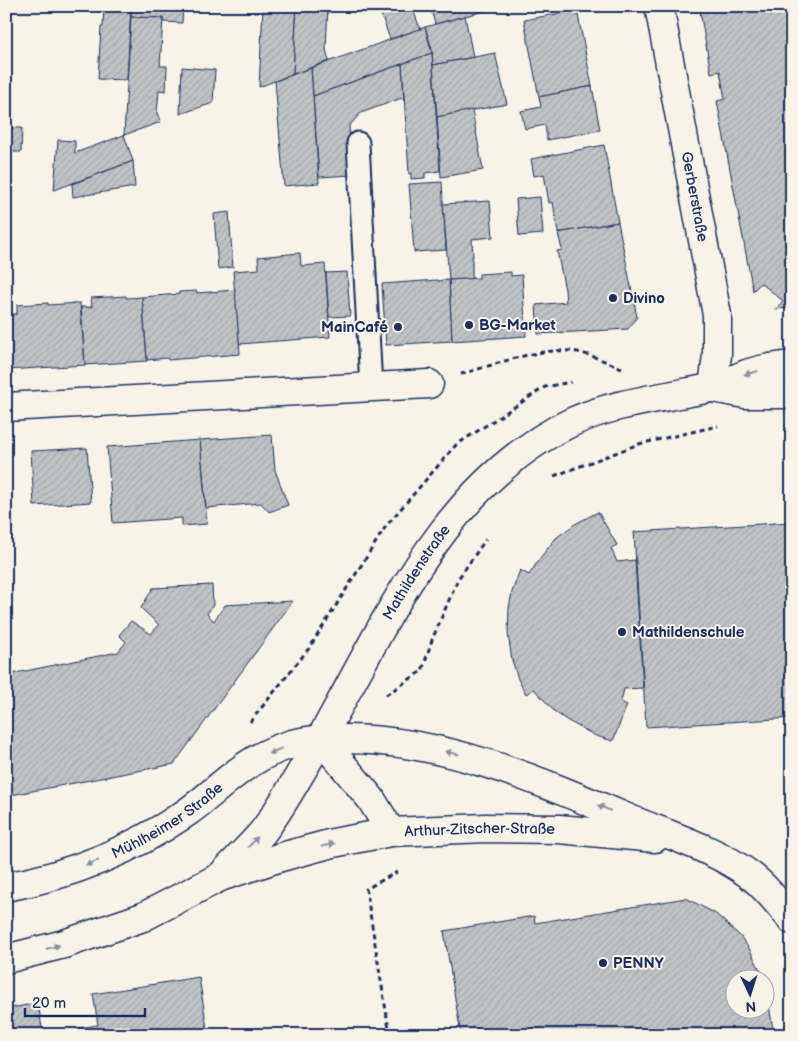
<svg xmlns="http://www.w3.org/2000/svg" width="798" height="1041" font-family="'Balsamiq Sans',sans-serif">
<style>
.building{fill:url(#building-hatch);stroke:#1b2f5e}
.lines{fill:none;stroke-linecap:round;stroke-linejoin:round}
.lane-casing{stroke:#1b2f5e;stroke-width:25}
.street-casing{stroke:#1b2f5e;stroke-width:31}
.secondary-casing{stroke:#1b2f5e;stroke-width:31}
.primary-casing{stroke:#1b2f5e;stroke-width:31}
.path{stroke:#1b2f5e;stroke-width:3;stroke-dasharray:5 4;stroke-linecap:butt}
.lane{stroke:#f7f3e8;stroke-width:21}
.street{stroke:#f7f3e8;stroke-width:28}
.secondary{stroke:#f7f3e8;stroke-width:28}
.primary{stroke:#f7f3e8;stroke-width:28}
.oneway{fill:#8991a3}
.poi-dot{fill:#1b2f5e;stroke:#f7f3e8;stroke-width:2}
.labels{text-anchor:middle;stroke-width:4;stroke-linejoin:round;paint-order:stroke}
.street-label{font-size:15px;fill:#1b2f5e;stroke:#f7f3e8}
.poi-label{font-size:15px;font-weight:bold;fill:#1b2f5e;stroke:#f7f3e8;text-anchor:start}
</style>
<defs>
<pattern id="building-hatch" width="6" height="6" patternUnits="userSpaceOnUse" patternTransform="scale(1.25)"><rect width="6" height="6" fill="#c0c3c5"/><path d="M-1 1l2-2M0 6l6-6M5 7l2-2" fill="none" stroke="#a4a8ac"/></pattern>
</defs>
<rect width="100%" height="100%" fill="#f7f3e8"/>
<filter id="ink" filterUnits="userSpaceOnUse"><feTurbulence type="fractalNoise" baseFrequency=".02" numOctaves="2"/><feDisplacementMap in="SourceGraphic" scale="10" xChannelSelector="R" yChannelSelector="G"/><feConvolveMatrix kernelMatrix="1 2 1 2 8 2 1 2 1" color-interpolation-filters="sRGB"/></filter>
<g filter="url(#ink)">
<g class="building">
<path d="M 104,6 L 131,6 L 127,80 L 98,79 L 101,27 L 103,27 Z"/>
<path d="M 131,6 L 183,6 L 182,23 L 163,22 L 163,18 L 131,17 Z"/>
<path d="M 263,6 L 297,6 L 293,74 L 259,87 Z"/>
<path d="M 297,6 L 328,6 L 326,49 L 329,61 L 293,74 Z"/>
<path d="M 356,6 L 381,6 L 381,13 L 355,11 Z"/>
<path d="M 402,6 L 412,6 L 420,29 L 390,39 L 381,14 Z"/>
<path d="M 430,6 L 503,6 L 435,24 Z"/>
<path d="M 699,6 L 792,6 L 792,308 L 775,309 L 783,301 L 761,283 L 753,291 L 717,101 L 725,99 L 720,71 L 711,73 Z"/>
<path d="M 577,10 L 592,86 L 539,97 L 524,20 Z"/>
<path d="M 465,16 L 473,57 L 433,65 L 432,49 L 425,27 Z"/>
<path d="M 131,17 L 163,18 L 160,66 L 167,66 L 166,91 L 159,90 L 157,113 L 161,122 L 124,135 Z"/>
<path d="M 425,27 L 432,53 L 313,96 L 311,68 Z"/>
<path d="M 432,53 L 440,171 L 425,173 L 425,178 L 411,179 L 411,173 L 409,174 L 402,64 Z"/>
<path d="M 495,53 L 507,104 L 437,117 L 433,65 Z"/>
<path d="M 402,64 L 404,101 L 402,98 L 361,113 L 349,126 L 352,175 L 319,177 L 313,96 Z"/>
<path d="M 182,67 L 215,70 L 213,103 L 180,114 Z"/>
<path d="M 311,68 L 319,183 L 284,186 L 275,81 Z"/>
<path d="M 592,86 L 600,130 L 547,140 L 545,125 L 525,129 L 521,111 L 541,107 L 539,97 Z"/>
<path d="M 6,100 L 13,100 L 11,128 L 22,128 L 21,152 L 10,152 L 8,176 L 6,176 Z"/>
<path d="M 472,110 L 483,170 L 441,177 L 437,117 Z"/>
<path d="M 124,135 L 133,161 L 54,190 L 58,140 L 75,141 L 75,153 Z"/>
<path d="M 604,145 L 618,222 L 558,233 L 553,202 L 549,203 L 544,174 L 534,176 L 531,159 Z"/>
<path d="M 133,161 L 135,187 L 73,197 L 72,184 Z"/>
<path d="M 442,182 L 446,250 L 414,252 L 409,184 Z"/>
<path d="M 540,197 L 543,234 L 519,236 L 516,199 Z"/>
<path d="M 490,201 L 493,237 L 472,239 L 473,257 L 472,257 L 472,279 L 449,280 L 443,204 Z"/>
<path d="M 229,212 L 233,267 L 218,269 L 214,214 Z"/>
<path d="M 618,222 L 637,317 L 628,329 L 538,334 L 536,305 L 566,302 L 565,290 L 557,251 L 562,250 L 558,233 Z"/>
<path d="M 300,253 L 301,266 L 325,264 L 330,337 L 239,344 L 233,271 L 259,269 L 258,257 Z"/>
<path d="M 347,272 L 350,316 L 329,317 L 326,273 Z"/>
<path d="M 511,272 L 511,276 L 522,275 L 526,336 L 452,341 L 449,280 L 479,278 L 479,274 Z"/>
<path d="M 438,280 L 438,281 L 449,280 L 452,341 L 386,345 L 382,284 Z"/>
<path d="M 235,290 L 240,354 L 168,360 L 167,358 L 147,360 L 142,297 L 179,294 L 179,292 L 197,291 L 197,293 Z"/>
<path d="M 126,296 L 126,298 L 142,297 L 147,361 L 85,365 L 81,307 L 92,307 L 91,298 Z"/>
<path d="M 48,303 L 48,305 L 80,303 L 85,365 L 7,370 L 6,314 L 17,314 L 17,305 Z"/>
<path d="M 272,435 L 275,470 L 288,505 L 269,512 L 261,503 L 206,508 L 200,440 Z"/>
<path d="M 200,440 L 207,524 L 182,526 L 182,518 L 113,523 L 107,447 Z"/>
<path d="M 87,448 L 91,502 L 34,506 L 31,451 Z"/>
<path d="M 598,512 L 617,545 L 611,548 L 617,562 L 635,560 L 643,688 L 624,689 L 621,702 L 627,705 L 613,741 L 596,736 L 568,721 L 555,712 L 534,689 L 526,694 L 518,679 L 512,660 L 508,634 L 509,608 L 512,592 L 520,570 L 529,575 L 540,558 L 556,538 L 575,524 Z"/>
<path d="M 792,522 L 792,718 L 646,727 L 634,532 Z"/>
<path d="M 212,585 L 213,605 L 207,614 L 214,621 L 225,605 L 293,601 L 174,764 L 6,796 L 6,675 L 118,652 L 126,642 L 119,635 L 131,621 L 151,634 L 159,625 L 141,608 L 153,588 Z"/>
<path d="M 686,898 L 716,914 L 740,936 L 750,950 L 764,978 L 736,978 L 736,1008 L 766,1008 L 766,988 L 774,1035 L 461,1035 L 444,931 L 534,916 L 535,923 Z"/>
<path d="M 199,977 L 208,1035 L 78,1035 L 77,1028 L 98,1025 L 93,994 Z"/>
<path d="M 38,1003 L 43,1034 L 62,1031 L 63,1035 L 6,1035 L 6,1009 Z"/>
</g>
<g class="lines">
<defs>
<path id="lane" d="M 358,143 L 371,387"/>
<g id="street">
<path id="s1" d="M 659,6 L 717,315 L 717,355 L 713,388"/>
<path d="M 6,407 L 429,384"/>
</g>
<g id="secondary">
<path d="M 713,388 L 745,394 L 792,394"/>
<path d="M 321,739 L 371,799 L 391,832"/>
<path id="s2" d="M 220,877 C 234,862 249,848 262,833 C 280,810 295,782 310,757 C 381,637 437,486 572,422 C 615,402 664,398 710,388 C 722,386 733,379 744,375 C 759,369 776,367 792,365"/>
</g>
<g id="primary">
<path id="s3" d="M 6,887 C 71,875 132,850 186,813 C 209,797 229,776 252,762 C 264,754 279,748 292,744 C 310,739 329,739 348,739 C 447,740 542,782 632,820 C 671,836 715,849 750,875 C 766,887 779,904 792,920"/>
<path id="s4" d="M 6,959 L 64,944 L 143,917 L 220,877 L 281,857 L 333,843 L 391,832 L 486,828 L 559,829 L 655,838"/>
</g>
</defs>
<use href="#lane" class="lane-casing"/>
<use href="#street" class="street-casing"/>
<use href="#secondary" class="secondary-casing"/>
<use href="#primary" class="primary-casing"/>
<g class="path">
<path d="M 461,374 C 495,365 536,348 571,351 C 588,353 606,362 622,368"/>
<path d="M 554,476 L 639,444 L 718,426"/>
<path d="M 386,695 L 422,671 L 432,640 L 458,579 L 486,539"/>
<path d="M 250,722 L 310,647 L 386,526 L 456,445 L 545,387 L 571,382"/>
<path d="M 390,1035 L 366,889 L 397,872"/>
</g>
<use href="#lane" class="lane"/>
<use href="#street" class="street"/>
<use href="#secondary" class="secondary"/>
<use href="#primary" class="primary"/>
</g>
<defs><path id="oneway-solid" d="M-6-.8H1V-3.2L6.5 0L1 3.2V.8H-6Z" transform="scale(1.25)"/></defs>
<g class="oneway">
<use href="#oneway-solid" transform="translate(751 373) rotate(165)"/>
<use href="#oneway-solid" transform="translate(275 751) rotate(157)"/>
<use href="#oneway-solid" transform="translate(452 753) rotate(-168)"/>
<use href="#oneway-solid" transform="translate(604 808) rotate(-158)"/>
<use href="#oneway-solid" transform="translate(253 842) rotate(-47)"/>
<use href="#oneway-solid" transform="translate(328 845) rotate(-14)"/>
<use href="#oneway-solid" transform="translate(92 863) rotate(158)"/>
<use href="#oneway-solid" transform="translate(53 947) rotate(-15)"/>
</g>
</g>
<g class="poi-dot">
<circle cx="613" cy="298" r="5"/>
<circle cx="469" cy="325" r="5"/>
<circle cx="398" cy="327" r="5"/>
<circle cx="622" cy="632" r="5"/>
<circle cx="603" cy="963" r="5"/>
</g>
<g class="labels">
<g class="street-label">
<text dy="5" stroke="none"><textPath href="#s1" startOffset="194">Gerberstraße</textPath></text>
<text dy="5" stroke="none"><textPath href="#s2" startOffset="364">Mathildenstraße</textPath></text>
<text dy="5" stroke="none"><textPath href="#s3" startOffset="176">Mühlheimer Straße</textPath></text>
<text dy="5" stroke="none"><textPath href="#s4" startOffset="496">Arthur-Zitscher-Straße</textPath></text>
</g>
<g class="poi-label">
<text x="623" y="303">Divino</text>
<text x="479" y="330">BG-Market</text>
<text x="388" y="332" text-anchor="end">MainCafé</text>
<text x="632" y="637">Mathildenschule</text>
<text x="613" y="968">PENNY</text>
</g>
</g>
<rect width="798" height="1041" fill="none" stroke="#f7f3e8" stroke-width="25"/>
<rect x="12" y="12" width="773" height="1016" fill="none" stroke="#1b2f5e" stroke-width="2" filter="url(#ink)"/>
<g transform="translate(750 994) rotate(176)"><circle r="24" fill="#f7f3e8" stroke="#9fa5b1"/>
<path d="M0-4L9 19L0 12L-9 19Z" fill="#1b2f5e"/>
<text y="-8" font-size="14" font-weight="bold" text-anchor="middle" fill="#1b2f5e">N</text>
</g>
<path d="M25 1008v8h120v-8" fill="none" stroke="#1b2f5e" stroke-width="2.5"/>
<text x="32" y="1008" font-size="15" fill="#1b2f5e" stroke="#f7f3e8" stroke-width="4" paint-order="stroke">20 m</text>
</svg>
